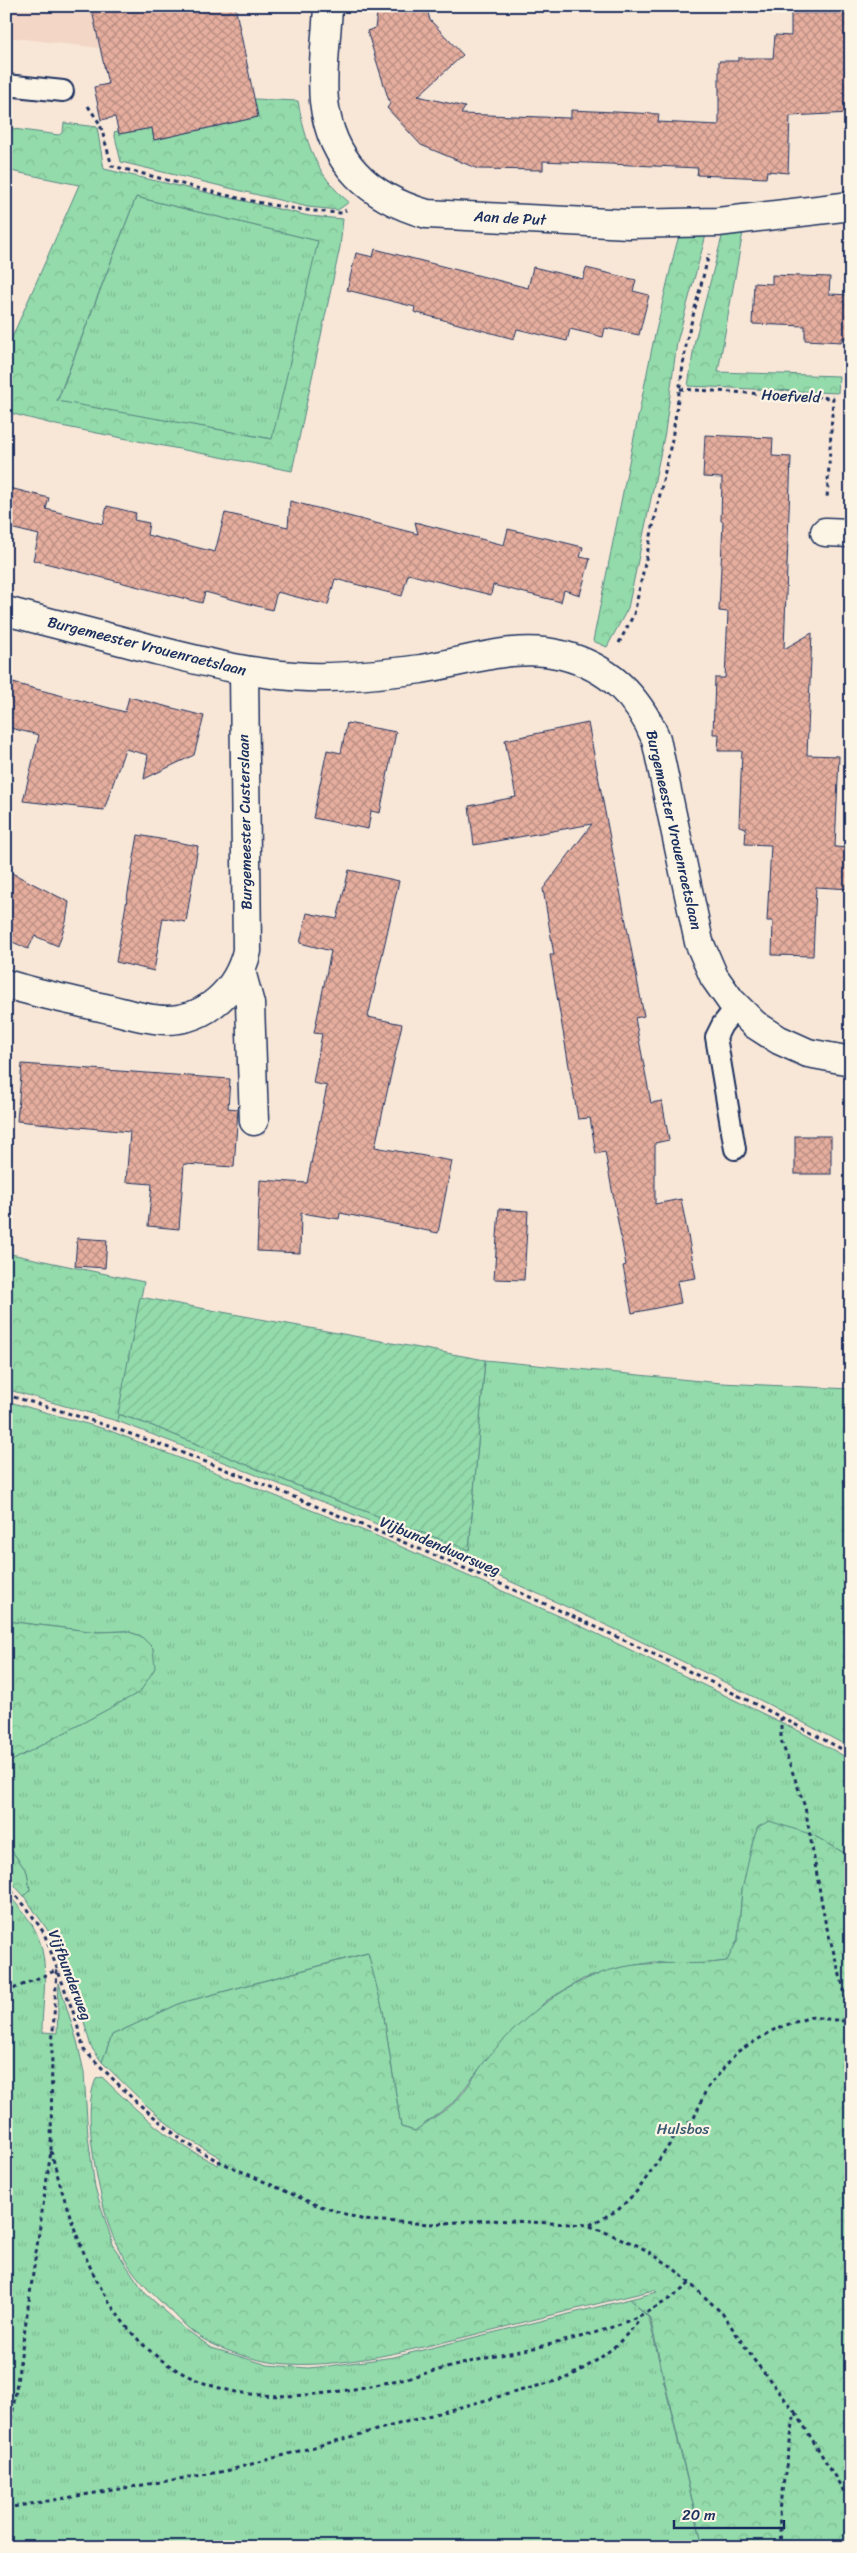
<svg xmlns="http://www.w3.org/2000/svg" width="857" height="2553" font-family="Sriracha,sans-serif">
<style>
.built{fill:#f3d6c6}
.grass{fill:url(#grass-tufts);stroke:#578584}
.forest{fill:url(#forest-crowns);stroke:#578584;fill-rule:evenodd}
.garden{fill:url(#garden-furrows);stroke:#578584}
.building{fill:url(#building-cross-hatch);stroke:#1b2f5e}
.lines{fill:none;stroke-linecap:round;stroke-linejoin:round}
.service-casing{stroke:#1b2f5e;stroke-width:24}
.minor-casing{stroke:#1b2f5e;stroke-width:31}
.path{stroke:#1b2f5e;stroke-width:3;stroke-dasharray:4 4;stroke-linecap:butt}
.service{stroke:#fcf5e5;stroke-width:20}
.minor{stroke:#fcf5e5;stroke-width:28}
.labels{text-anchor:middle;stroke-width:4.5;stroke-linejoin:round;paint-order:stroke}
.street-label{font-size:15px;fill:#1b2f5e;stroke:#fcf5e5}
.park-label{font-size:15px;fill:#395a71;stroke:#fcf5e5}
</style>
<defs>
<pattern id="grass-tufts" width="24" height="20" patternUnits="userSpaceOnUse" patternTransform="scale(1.25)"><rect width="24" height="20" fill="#93dbaa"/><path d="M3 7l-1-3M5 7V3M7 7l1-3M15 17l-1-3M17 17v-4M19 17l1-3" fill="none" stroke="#7ebc95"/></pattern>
<pattern id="forest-crowns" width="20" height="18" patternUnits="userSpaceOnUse" patternTransform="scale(1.25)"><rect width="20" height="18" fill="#93dbaa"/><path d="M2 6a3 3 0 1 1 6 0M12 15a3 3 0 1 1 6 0" fill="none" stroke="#7ebc95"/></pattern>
<pattern id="garden-furrows" width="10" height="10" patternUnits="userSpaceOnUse" patternTransform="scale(1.25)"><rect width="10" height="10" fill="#93dbaa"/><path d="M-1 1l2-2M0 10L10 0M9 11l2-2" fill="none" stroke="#7ebc95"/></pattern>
<pattern id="building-cross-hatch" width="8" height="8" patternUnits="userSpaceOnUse" patternTransform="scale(1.25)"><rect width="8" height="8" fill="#e6ae9e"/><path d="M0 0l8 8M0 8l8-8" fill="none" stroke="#ba8e84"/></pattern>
</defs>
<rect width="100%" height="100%" fill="#f8e7d7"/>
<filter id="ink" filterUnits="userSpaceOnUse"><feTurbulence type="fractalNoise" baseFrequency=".02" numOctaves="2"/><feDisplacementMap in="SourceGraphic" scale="10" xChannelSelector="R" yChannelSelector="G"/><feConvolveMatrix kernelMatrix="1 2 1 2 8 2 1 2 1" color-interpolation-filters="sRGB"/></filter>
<g filter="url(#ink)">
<path class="built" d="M 6,6 L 91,6 L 100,48 L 6,37 Z"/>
<g class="grass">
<path d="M 136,197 L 319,241 L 273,439 L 57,402 Z"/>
<path d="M 485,1360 L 721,1383 L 851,1389 L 851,1748 C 615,1620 367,1516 117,1421 L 118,1414 L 153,1426 L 308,1490 L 469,1549 Z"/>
<path d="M 6,1401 L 108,1430 L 372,1534 L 566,1619 L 799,1731 L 851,1760 L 851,1857 L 813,1835 L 742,1890 L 738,1939 L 727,1961 L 687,1966 L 654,1962 L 619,1968 L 583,1979 L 546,2001 L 489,2056 L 455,2101 L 415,2131 L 401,2127 L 383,2011 L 367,1953 L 181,2003 L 112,2035 L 102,2062 L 91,2047 L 75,1989 L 58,1945 L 24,1896 L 30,1890 L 27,1872 L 6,1843 L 6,1764 L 139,1692 L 141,1636 L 126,1631 L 97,1632 L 6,1621 Z"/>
<path d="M 6,1892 C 17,1905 29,1917 36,1932 C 51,1964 42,1999 42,2032 L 57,2033 L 59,1983 L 77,2041 L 84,2072 L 88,2136 L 95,2188 L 114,2247 L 145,2293 L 185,2329 L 212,2348 L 268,2365 L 308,2368 L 329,2366 L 394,2357 L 630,2299 L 649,2318 L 703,2547 L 6,2547 Z"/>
</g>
<g class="forest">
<path d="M 254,99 L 298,101 C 305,140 316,176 349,202 L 338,210 L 308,207 L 121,162 L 114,132 L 118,131 L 119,134 L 152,128 L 154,140 L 258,117 Z"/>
<path d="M 64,123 L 97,127 L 104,169 L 309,216 L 343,219 L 340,247 L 292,471 L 56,425 L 6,412 L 6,351 L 79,185 L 6,170 L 6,128 L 59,135 L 63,132 ZM 136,197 L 318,241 L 272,439 L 57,401 Z"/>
<path d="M 743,232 L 718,372 L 839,376 L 838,393 L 688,386 L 695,340 L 723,233 Z"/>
<path d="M 706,235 L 677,342 L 665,432 L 628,608 L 607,647 L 593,641 L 653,343 L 675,250 L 679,236 Z"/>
<path d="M 6,1253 L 144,1282 L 117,1421 L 6,1389 Z"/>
<path d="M 6,1621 L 97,1632 L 126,1631 L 141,1636 L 153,1648 L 155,1668 L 140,1692 L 6,1764 Z"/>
<path d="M 769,1821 L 813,1835 L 851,1857 L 851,2547 L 703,2547 L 650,2318 L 630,2299 L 657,2292 L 654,2290 C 591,2305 528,2321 465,2337 C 406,2351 325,2373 264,2361 C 238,2355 208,2346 188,2328 C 181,2322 176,2315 169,2309 C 142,2286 118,2257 108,2222 C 98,2189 81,2111 96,2079 L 102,2077 C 140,2114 170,2142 218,2165 L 221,2158 L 181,2135 L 145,2104 L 102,2062 L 112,2035 L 181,2003 L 368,1953 L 383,2011 L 401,2127 L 415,2131 C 428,2121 444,2112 455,2102 C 468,2089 477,2070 489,2056 C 524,2016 566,1981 618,1968 C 655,1959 691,1967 727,1961 L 738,1939 L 742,1890 L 753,1840 L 758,1827 Z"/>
<path d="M 6,1843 L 27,1872 L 30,1890 L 24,1896 L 6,1876 Z"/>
</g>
<path class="garden" d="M 140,1297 L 485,1360 L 469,1550 L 308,1490 L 153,1426 L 118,1414 Z"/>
<g class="building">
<path d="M 91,6 L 235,6 L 258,117 L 154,140 L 152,128 L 119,134 L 115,117 L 101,120 L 94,87 L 108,84 Z"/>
<path d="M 378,6 L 426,6 L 430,20 L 463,55 L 418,96 L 465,107 L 461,114 L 568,118 L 571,118 L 571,110 L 659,114 L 658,122 L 719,125 L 719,61 L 738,61 L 738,58 L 773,58 L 775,35 L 791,36 L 791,13 L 851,13 L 851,113 L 790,116 L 788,173 L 767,171 L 766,178 L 697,175 L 698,168 L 543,161 L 543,170 L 478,169 L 421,145 L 387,108 L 390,104 L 367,31 L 375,28 Z"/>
<path d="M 375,249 L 528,288 L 533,267 L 583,279 L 586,268 L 636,280 L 633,291 L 649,295 L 639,335 L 605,328 L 603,337 L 570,329 L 567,341 L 517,329 L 514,339 L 414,312 L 415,307 L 347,290 L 356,253 L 373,257 Z"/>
<path d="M 772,275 L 830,277 L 829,294 L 851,295 L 851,338 L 842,338 L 842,342 L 805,340 L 805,326 L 752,324 L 754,283 L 772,284 Z"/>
<path d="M 705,435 L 773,438 L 772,456 L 791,457 L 784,649 L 812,633 L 807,755 L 839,756 L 835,847 L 851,848 L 851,889 L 816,887 L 813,956 L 772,955 L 773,921 L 767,921 L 771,845 L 745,844 L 746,828 L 739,826 L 742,751 L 718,751 L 719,734 L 713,734 L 715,678 L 725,678 L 728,612 L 719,611 L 723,521 L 721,521 L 722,478 L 703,477 Z"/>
<path d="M 6,487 L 49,498 L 46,509 L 103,524 L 107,506 L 136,513 L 134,520 L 149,523 L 147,535 L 215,552 L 225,513 L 288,527 L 290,501 L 418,534 L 415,522 L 504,545 L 508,529 L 583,547 L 580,557 L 590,559 L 580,595 L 564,590 L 561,602 L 493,585 L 491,595 L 408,574 L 402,596 L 335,579 L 328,605 L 277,592 L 272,610 L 205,592 L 202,603 L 33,560 L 39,535 L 6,527 Z"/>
<path d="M 13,683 L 125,712 L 129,697 L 204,716 L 194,755 L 144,779 L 148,755 L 125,749 L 104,810 L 23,801 L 39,735 L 6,727 L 6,710 Z"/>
<path d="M 347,723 L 396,732 L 380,813 L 371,811 L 368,829 L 313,818 L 327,750 L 341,753 Z"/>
<path d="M 588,723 L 644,1016 L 635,1018 L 651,1103 L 662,1101 L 669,1140 L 655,1143 L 655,1204 L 681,1199 L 696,1278 L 677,1281 L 681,1303 L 632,1313 L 623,1266 L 626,1265 L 605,1152 L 596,1154 L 590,1118 L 578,1119 L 550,955 L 554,955 L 543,889 L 592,824 L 474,845 L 469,806 L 516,797 L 505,740 Z"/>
<path d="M 138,835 L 198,846 L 186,922 L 163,918 L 154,971 L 116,962 Z"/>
<path d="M 6,870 L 69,902 L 66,922 L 58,946 L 35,936 L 28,949 L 6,939 Z"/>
<path d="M 349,870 L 399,881 L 368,1017 L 402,1024 L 375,1147 L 452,1161 L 438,1233 L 340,1213 L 339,1219 L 301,1213 L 300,1253 L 257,1251 L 260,1180 L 307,1183 L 327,1086 L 313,1083 L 322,1034 L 314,1033 L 331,951 L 300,943 L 307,913 L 337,919 Z"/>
<path d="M 22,1064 L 230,1079 L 228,1108 L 238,1109 L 234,1167 L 184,1164 L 179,1229 L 148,1226 L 152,1184 L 126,1182 L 130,1132 L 17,1121 Z"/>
<rect x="795" y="1136" width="36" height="38"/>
<path d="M 499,1209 L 528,1211 L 524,1280 L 494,1279 Z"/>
<path d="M 77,1238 L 107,1240 L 105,1268 L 75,1266 Z"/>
</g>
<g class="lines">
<defs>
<g id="service">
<path d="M 6,85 L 63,91"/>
<path d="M 735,1149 L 716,1037 L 722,1025 L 737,1006"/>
</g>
<g id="minor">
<path d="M 328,6 C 327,35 321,73 324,101 C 331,163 370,198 427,214 L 629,224 L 718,222 L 851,206"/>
<path d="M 825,532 L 851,533"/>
<path d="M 6,611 C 55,624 104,636 152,649 C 204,662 254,675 308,677 C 345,678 383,674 421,669 C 466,662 516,643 562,655 C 609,667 638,696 656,739 L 699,942 L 714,977 L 731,1001 L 754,1024 L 779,1040 L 808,1053 L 851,1061"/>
<path d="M 241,971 L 250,1004 L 254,1121"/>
<path d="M 6,984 C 35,993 66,999 95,1006 C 118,1010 143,1020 166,1020 C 207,1020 238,989 247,951 L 244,671"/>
</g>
</defs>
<use href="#service" class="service-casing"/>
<use href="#minor" class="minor-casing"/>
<g class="path">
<path d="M 88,106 L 100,124 L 112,166 C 187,184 264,210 342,213 L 346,210"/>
<path d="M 680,389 L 833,398 L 827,499"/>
<path d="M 619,643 L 634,614 L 672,439 L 687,339 L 709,254"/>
<path d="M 6,1395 C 121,1426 231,1471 340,1516 C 514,1587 685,1665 851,1754"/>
<path d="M 781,1717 L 781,1740 L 805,1807 L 825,1921 L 851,2015"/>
<path d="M 6,1885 L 27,1908 L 44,1933 L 75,2017 L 84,2050 L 134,2100 L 184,2142 L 216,2160 L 314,2204 L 364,2220 L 429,2224 L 490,2220 L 590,2225 L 618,2210 L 638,2190 L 676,2135 L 694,2118 L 706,2090 L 737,2052 L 777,2028 L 811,2017 L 851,2022"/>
<path d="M 6,1992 L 57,1970 L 52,2047 L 51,2151 L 6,2457"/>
<path d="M 51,2151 C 87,2290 139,2407 305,2395 C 364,2391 421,2374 478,2360 C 551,2343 632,2334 690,2283"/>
<path d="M 590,2226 L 639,2246 L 671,2266 L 722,2313 L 754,2360 L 795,2412 L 779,2510 L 781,2547"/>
<path d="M 796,2413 L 851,2503"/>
<path d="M 6,2508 L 226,2471 L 567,2378 C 598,2361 619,2347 640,2318"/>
</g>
<use href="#service" class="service"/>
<use href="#minor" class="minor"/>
</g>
</g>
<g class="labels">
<g class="street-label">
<text transform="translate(510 218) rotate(3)" y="5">Aan de Put</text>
<text transform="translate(791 396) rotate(3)" y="5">Hoefveld</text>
<text transform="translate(147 646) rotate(14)" y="5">Burgemeester Vrouenraetslaan</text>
<text transform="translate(245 822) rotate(-91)" y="5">Burgemeester Custerslaan</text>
<text transform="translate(674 830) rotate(77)" y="5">Burgemeester Vrouenraetslaan</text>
<text transform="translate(440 1546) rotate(23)" y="5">Vijbundendwarsweg</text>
<text transform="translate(70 1975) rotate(69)" y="5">Vijfbunderweg</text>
</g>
<g class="park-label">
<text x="683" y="2134">Hulsbos</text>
</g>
</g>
<rect width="857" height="2553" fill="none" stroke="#fcf5e5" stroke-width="25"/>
<rect x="12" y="12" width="832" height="2528" fill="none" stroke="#1b2f5e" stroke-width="2" filter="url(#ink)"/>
<path d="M674 2520v8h110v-8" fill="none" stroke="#1b2f5e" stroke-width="2.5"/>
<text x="682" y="2520" font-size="15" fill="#1b2f5e" stroke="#fcf5e5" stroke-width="4" paint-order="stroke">20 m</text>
</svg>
